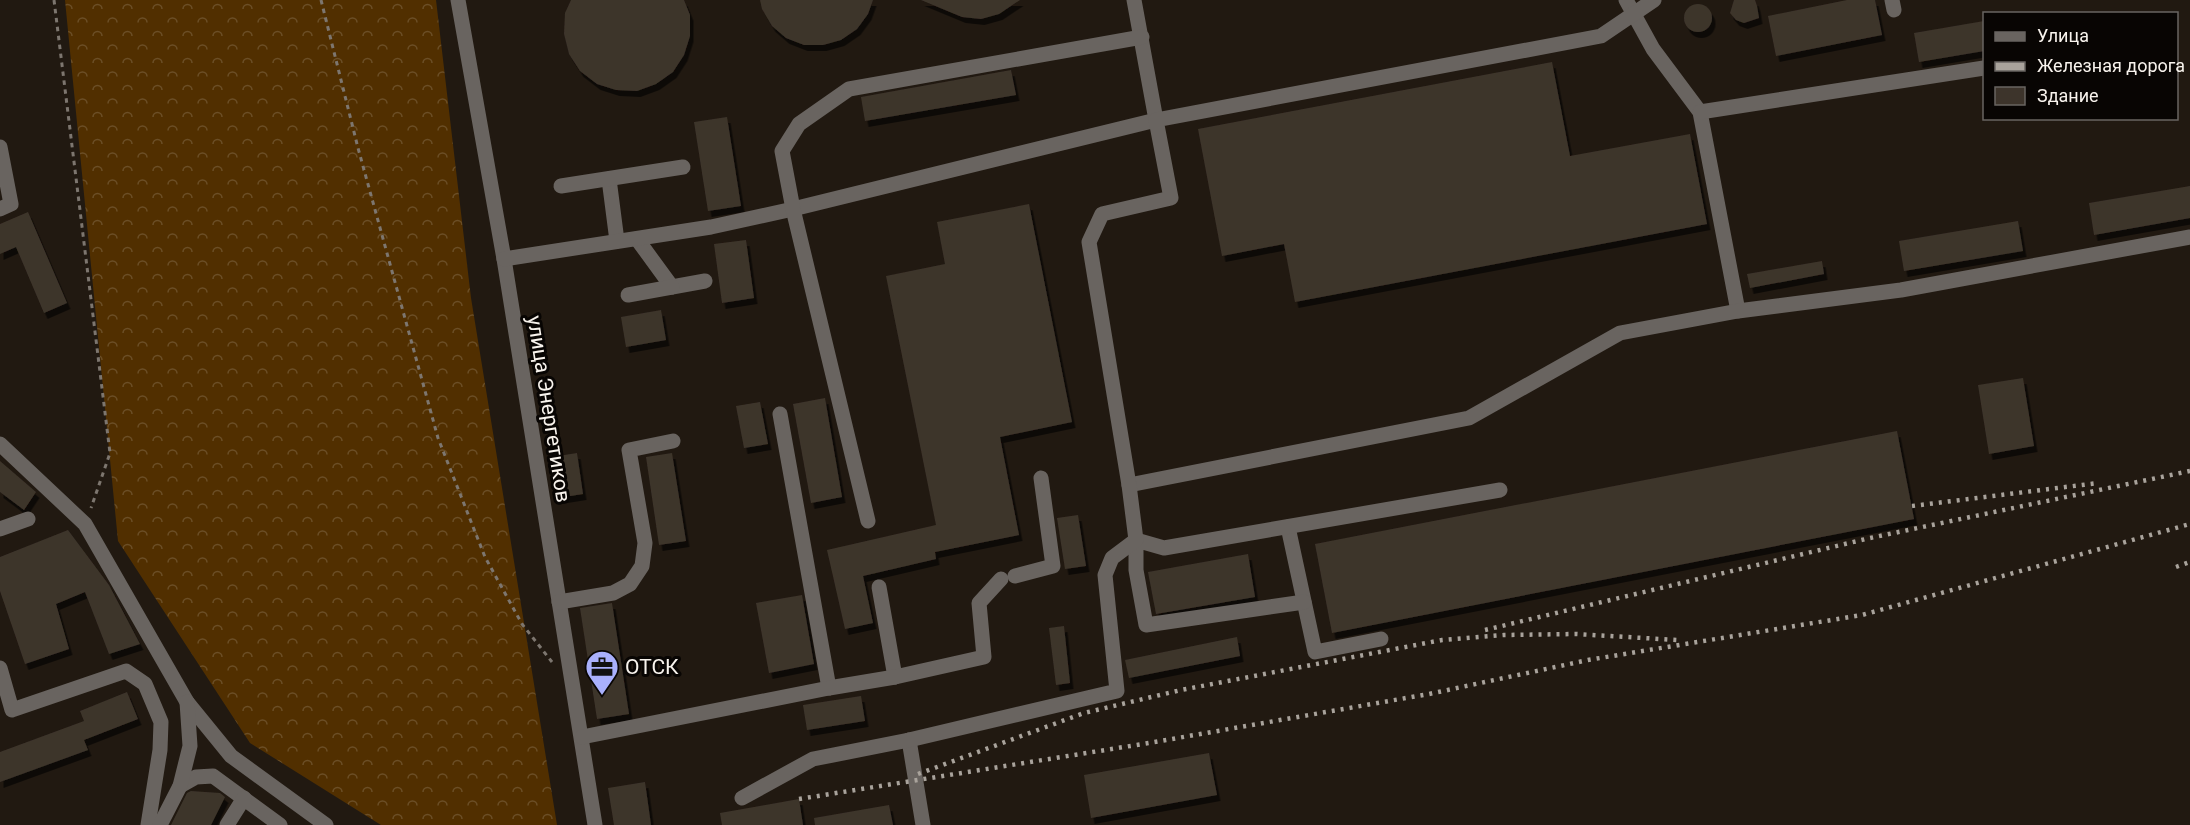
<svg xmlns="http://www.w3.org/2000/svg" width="2190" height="825" font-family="Roboto,sans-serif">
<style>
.forest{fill:url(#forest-crowns)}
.building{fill:#3d342b;filter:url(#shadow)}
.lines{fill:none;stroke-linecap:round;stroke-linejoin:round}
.path{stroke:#7d766f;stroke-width:3;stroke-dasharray:4.5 4.5;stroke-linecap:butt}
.minor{stroke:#696460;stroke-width:15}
.rail{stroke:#a9a39c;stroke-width:4.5;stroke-dasharray:3 6;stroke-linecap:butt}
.labels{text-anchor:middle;stroke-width:6;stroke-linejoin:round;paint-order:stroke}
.street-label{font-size:21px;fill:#f8f3ed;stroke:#080503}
.poi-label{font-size:21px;fill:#f8f3ed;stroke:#080503;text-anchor:start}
</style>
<defs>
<pattern id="forest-crowns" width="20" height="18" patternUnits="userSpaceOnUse" patternTransform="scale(1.5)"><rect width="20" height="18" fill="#512f00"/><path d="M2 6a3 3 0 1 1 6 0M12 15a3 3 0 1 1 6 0" fill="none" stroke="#6b4e26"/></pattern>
<filter id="shadow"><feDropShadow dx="3.5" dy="6" stdDeviation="0" flood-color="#0009"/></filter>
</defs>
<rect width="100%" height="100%" fill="#211911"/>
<path class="forest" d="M 65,0 L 436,0 L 471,298 L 557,825 L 381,825 L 250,743 L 118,541 Z"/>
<g class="building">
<path d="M 571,0 L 684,0 L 690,15 L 690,36 L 684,55 L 673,72 L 656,84 L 637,91 L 616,90 L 597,84 L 580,71 L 569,54 L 564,34 L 565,13 Z"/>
<path d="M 760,0 L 873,0 L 868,14 L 857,29 L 841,40 L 823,45 L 804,45 L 786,38 L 772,26 L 762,9 Z"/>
<path d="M 921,0 L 1020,0 L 999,14 L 981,19 L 962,17 Z"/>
<path d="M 1734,0 L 1755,0 L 1757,6 L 1759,18 L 1744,23 L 1736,20 L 1730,13 Z"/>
<path d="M 1847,0 L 1875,0 L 1882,35 L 1776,56 L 1768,16 Z"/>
<circle cx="1698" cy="18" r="14"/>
<path d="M 1984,21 L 1984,51 L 1919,62 L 1914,33 Z"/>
<path d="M 1552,62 L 1570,156 L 1690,134 L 1707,224 L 1295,302 L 1284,244 L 1222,256 L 1198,129 Z"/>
<path d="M 1011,70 L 1016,95 L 865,121 L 861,97 Z"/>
<path d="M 727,117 L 741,206 L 708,211 L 694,122 Z"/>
<path d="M 2190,186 L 2190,218 L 2094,235 L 2089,203 Z"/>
<path d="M 1029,204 L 1072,422 L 1000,437 L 1019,535 L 935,552 L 936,559 L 863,576 L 873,623 L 845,629 L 827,550 L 936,525 L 886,276 L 945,264 L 937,222 Z"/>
<path d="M 28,212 L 67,303 L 44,313 L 16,247 L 0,254 L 0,224 Z"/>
<path d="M 2018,221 L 2023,251 L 1904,271 L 1899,241 Z"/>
<path d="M 746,240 L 754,298 L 722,303 L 714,244 Z"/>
<path d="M 1822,261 L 1824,274 L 1750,288 L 1747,274 Z"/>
<path d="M 661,310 L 666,340 L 626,347 L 621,317 Z"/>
<path d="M 2023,378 L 2034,446 L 1989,454 L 1978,385 Z"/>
<path d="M 825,398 L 842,497 L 811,503 L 793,404 Z"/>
<path d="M 760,402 L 768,444 L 744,448 L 736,406 Z"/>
<path d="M 1897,431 L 1914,519 L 1332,633 L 1315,544 Z"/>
<path d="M 577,453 L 583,494 L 558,498 L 552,457 Z"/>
<path d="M 672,453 L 686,541 L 659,545 L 646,457 Z"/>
<path d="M 0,461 L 36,492 L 24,510 L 0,492 Z"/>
<path d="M 1078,515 L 1086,566 L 1065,569 L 1057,518 Z"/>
<path d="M 68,530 L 109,585 L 140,644 L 109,654 L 85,592 L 56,604 L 69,649 L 25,664 L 0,591 L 0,557 Z"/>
<path d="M 1248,554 L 1255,597 L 1156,614 L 1148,572 Z"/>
<path d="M 802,595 L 814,664 L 769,673 L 756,603 Z"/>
<path d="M 612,603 L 629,714 L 597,719 L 580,608 Z"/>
<path d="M 1064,626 L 1070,683 L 1056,685 L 1049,628 Z"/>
<path d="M 1237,637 L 1240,656 L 1129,678 L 1125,660 Z"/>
<path d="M 127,692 L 138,719 L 84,740 L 88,750 L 0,782 L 0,752 L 84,721 L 80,711 Z"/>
<path d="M 861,696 L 865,721 L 807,730 L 803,705 Z"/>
<path d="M 1209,753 L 1217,795 L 1091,818 L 1084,775 Z"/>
<path d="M 645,782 L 651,825 L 614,825 L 608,788 Z"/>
<path d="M 191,791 L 220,793 L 225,797 L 211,825 L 171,825 L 187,793 Z"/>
<path d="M 799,799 L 803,825 L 722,825 L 720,813 Z"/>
<path d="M 889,805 L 893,825 L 815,825 L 814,818 Z"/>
</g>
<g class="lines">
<g class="path">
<path d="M 54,0 L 110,453 L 91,508"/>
<path d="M 321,0 L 358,148 L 438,438 L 485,557 L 522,624 L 552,662"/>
</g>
<g class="minor">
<path d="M 458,0 L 504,259 L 595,825"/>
<path d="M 1626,0 L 1653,49 L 1700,112 L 1738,311"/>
<path d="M 1892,0 L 1894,10"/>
<path d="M 1700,112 L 1984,68"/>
<path d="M 0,147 L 11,204 L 0,209"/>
<path d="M 609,179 L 617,241"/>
<path d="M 561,186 L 683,167"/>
<path d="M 637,239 L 672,287 L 705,281"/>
<path d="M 504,259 L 711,227 L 793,209 L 1156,120 L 1134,0"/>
<path d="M 628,295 L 672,287"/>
<path d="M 780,414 L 829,688"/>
<path d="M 0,444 L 85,524 L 187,702 L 231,756 L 326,825"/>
<path d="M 1129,485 L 1469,418 L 1620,333 L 1738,311 L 1901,290 L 2190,237"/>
<path d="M 868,521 L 793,209 L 782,151 L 799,124 L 849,89 L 1142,37"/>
<path d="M 1288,527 L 1315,652 L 1381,639"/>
<path d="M 0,529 L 28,519"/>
<path d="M 1015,576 L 1053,566 L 1041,478"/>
<path d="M 879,587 L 895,677"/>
<path d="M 559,602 L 613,593 L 630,584 L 642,566 L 645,543 L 629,450 L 673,441"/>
<path d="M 1304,602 L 1146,625 L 1136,570 L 1136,540 L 1164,548 L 1500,490"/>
<path d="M 0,668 L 12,710 L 126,671 L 145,684 L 161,722 L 160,750 L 148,825"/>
<path d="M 582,737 L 829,688 L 895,677 L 984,657 L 979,603 L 1001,579"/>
<path d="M 909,740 L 923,825"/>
<path d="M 180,786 L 196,777 L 213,776 L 280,825"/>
<path d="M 742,798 L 813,759 L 909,740 L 1117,691 L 1105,575 L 1112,558 L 1136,540 L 1129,485 L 1089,242 L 1102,214 L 1171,198 L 1156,120 L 1601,36 L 1654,0"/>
<path d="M 160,825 L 180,786 L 190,746 L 187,702"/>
<path d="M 227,825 L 244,798"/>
</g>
<g class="rail">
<path d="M 1912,506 L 2098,483"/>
<path d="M 2176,567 L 2190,562"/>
<path d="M 1485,630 L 1870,538 L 2190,471"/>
<path d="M 918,774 L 1084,713 L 1181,690 L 1442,640 L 1504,635 L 1576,634 L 1677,640"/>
<path d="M 799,799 L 1149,743 L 1429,694 L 1588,660 L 1862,615 L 2190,524"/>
</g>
</g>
<defs>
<symbol id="office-pin" viewBox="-11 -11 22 30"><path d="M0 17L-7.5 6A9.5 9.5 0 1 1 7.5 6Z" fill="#a9b0fc" stroke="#080503"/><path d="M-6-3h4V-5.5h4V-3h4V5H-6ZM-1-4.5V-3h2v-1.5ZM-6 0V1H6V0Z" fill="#111"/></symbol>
</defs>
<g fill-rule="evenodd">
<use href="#office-pin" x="583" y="648" width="38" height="52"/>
</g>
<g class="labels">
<g class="street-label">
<text transform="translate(549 409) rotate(81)" y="7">улица Энергетиков</text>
</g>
<g class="poi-label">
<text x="625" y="674">ОТСК</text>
</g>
</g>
<rect x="1983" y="12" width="195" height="108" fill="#080503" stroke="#686461" stroke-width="1.5"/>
<rect x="1995" y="32" width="30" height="9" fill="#696460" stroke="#686461" stroke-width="1.5"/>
<text x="2037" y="42" font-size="18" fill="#f8f3ed">Улица</text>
<rect x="1995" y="62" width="30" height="9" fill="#a9a39c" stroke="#686461" stroke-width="1.5"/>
<text x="2037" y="72" font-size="18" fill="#f8f3ed">Железная дорога</text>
<rect x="1995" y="87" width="30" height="18" fill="#3d342b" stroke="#686461" stroke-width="1.5"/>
<text x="2037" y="102" font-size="18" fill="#f8f3ed">Здание</text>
</svg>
